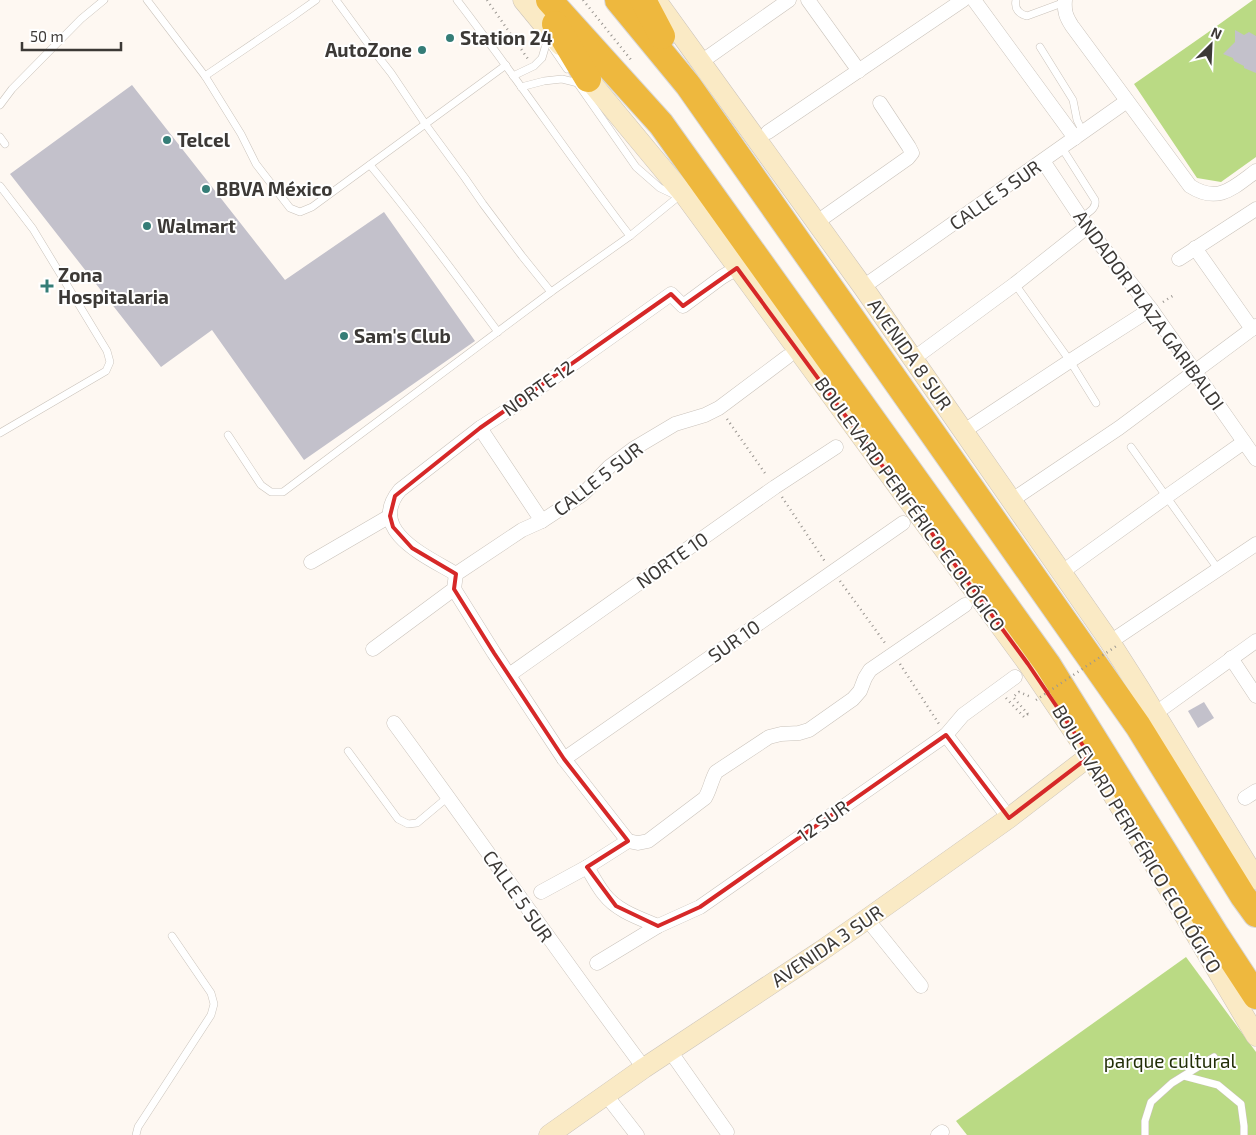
<svg xmlns="http://www.w3.org/2000/svg" width="1256" height="1135" font-family="'Exo 2',sans-serif">
<style>
.green{fill:#bada84}
.building{fill:#c3c1cb}
.lines{fill:none;stroke-linecap:round;stroke-linejoin:round}
.lane-casing{stroke:#cac3bb;stroke-width:8}
.street-casing{stroke:#cac3bb;stroke-width:15}
.secondary-casing{stroke:#cac3bb;stroke-width:21}
.highway-casing{stroke:#d8d7d7;stroke-width:28}
.path{stroke:#9a9691;stroke-width:2.5;stroke-dasharray:1 4;stroke-linecap:butt}
.lane{stroke:#fff;stroke-width:7}
.street{stroke:#fff;stroke-width:14}
.secondary{stroke:#faeac5;stroke-width:20}
.highway{stroke:#eeb83e;stroke-width:26}
.path-bridge{stroke:#9a9691;stroke-width:2.5;stroke-dasharray:1 4;stroke-linecap:butt}
.marked{fill:none;stroke:#d62828;stroke-width:4;stroke-linejoin:round}
.poi-dot{fill:#357d77;stroke:#fff;stroke-width:2}
.labels{text-anchor:middle;stroke-width:4;stroke-linejoin:round;paint-order:stroke}
.poi-label{font-size:19px;font-weight:bold;fill:#3c3936;stroke:#fff;text-anchor:start}
.street-label{font-size:19px;fill:#3c3936;stroke:#fff}
.park-label{font-size:19px;fill:#222f07;stroke:#fff}
</style>
<rect width="100%" height="100%" fill="#fef8f2"/>
<g class="green">
<path d="M 1253,0 L 1256,0 L 1256,157 L 1221,182 L 1197,178 L 1134,84 L 1207,33 Z"/>
<path d="M 1186,957 L 1256,1052 L 1256,1135 L 967,1135 L 956,1121 Z"/>
</g>
<g class="building">
<path d="M 1235,30 L 1244,35 L 1249,32 L 1256,36 L 1256,73 L 1244,68 L 1244,66 L 1234,61 L 1233,58 L 1223,54 L 1235,42 Z"/>
<path d="M 132,85 L 285,280 L 384,212 L 475,341 L 304,460 L 212,330 L 161,367 L 10,174 Z"/>
<path d="M 1204,702 L 1214,718 L 1198,728 L 1188,711 Z"/>
</g>
<g class="lines">
<defs>
<g id="lane">
<path d="M 147,0 L 205,76 L 241,134 L 256,164 L 290,208 L 300,212 L 312,207 L 506,65"/>
<path d="M 336,0 L 369,45 L 391,73 L 426,125 L 465,178 L 483,204 L 522,256 L 551,292"/>
<path d="M 457,0 C 517,78 571,159 630,236"/>
<path d="M 1016,0 C 1014,9 1019,14 1027,16 L 1065,2"/>
<path d="M 552,47 L 567,69"/>
<path d="M 1040,47 L 1073,100 L 1077,120 L 1083,132"/>
<path d="M 205,76 L 292,17 L 316,0"/>
<path d="M 513,76 L 534,66 L 542,58 L 547,41"/>
<path d="M 578,84 L 636,167 L 660,188 L 677,196"/>
<path d="M 521,87 L 544,81 L 562,79 L 578,83"/>
<path d="M 0,105 L 12,89 L 81,19 L 104,0"/>
<path d="M 0,137 L 5,144"/>
<path d="M 1062,148 L 1095,200 C 1097,209 1087,213 1081,218"/>
<path d="M 370,165 C 415,219 456,275 498,332"/>
<path d="M 0,186 L 33,229 L 107,351 L 110,362 L 106,371 L 0,433"/>
<path d="M 1015,284 L 1070,361 L 1096,403"/>
<path d="M 228,435 L 261,485 L 271,492 L 283,492 L 551,292 L 630,236 L 678,197"/>
<path d="M 1131,447 L 1218,569"/>
<path d="M 348,751 L 398,819 L 408,824 L 417,823 L 448,797"/>
<path d="M 1184,1076 L 1218,1085 L 1241,1104 L 1244,1126 L 1244,1135"/>
<path d="M 136,1135 L 138,1127 L 211,1015 L 214,1004 L 211,993 L 172,936"/>
<path d="M 1145,1135 L 1145,1121 L 1151,1102 L 1172,1083 L 1214,1057"/>
</g>
<g id="street">
<path d="M 808,0 L 859,71"/>
<path d="M 974,0 L 1075,138"/>
<path d="M 1065,0 C 1064,11 1066,17 1072,26 L 1190,186 C 1218,204 1233,188 1256,171"/>
<path d="M 701,62 L 789,0"/>
<path d="M 768,132 L 963,0"/>
<path d="M 1043,161 L 1087,227 L 1151,309 L 1256,459"/>
<path d="M 817,222 L 908,158 L 912,153 L 909,147 L 880,103"/>
<path d="M 1195,248 L 1252,329"/>
<path d="M 1179,259 L 1256,209"/>
<path d="M 863,287 L 1127,101"/>
<path d="M 913,359 L 1015,284 L 1087,227"/>
<path d="M 480,428 L 542,521"/>
<path d="M 964,431 L 1070,361 L 1151,309"/>
<path d="M 1018,496 L 1119,428 L 1256,326"/>
<path d="M 311,562 L 390,516"/>
<path d="M 1062,572 L 1166,497 L 1244,442"/>
<path d="M 456,574 C 428,557 366,531 400,490 L 480,428 L 511,408 L 671,294 L 683,306 L 722,277 L 737,268"/>
<path d="M 454,589 L 494,653 L 564,759 L 628,841"/>
<path d="M 1110,642 L 1256,544"/>
<path d="M 373,649 L 454,589 L 456,574 L 522,530 L 542,521 L 583,494 L 609,467 L 633,449 L 675,424 L 705,415 L 719,408 L 787,357"/>
<path d="M 1231,658 L 1256,696"/>
<path d="M 509,675 L 775,487 L 836,447"/>
<path d="M 1149,718 L 1256,641"/>
<path d="M 394,723 C 478,837 559,954 644,1068"/>
<path d="M 946,735 L 1009,818"/>
<path d="M 564,759 L 903,523"/>
<path d="M 1245,798 L 1256,791"/>
<path d="M 587,867 C 592,875 597,885 604,894 C 617,911 639,918 658,926"/>
<path d="M 541,892 L 587,867 L 628,841 L 638,843 L 648,841 L 705,798 C 710,790 711,781 716,772 L 769,737 L 781,734 L 799,733 L 809,730 L 853,699 L 860,691 L 865,678 L 870,670 L 965,605"/>
<path d="M 867,919 L 921,986"/>
<path d="M 597,963 L 658,926 L 700,907 L 946,735 L 963,715 L 1015,677"/>
<path d="M 670,1051 L 727,1132"/>
<path d="M 606,1095 L 637,1135"/>
<path d="M 938,1135 L 942,1132"/>
</g>
<g id="secondary">
<path d="M 523,0 L 560,45"/>
<path d="M 656,0 L 863,287 L 1110,642 L 1140,689 L 1256,879"/>
<path d="M 580,69 L 686,197 L 1028,664 L 1090,756 L 1256,1036"/>
<path d="M 549,1135 L 644,1068 L 821,951 L 867,919 L 1009,818 L 1100,748"/>
</g>
<g id="highway">
<path d="M 549,0 L 661,124 L 1048,665 L 1216,935 L 1256,996"/>
<path d="M 618,0 L 688,85 L 1091,659 L 1138,726 L 1243,896 L 1256,914"/>
<path d="M 643,0 L 662,36"/>
<path d="M 555,24 L 588,79"/>
</g>
</defs>
<use href="#lane" class="lane-casing"/>
<use href="#street" class="street-casing"/>
<use href="#secondary" class="secondary-casing"/>
<use href="#highway" class="highway-casing"/>
<g class="path">
<path d="M 487,0 L 528,59"/>
<path d="M 583,0 L 632,61"/>
<path d="M 1163,302 L 1174,295"/>
<path d="M 727,419 L 767,476"/>
<path d="M 782,497 L 826,563"/>
<path d="M 840,581 L 885,643"/>
<path d="M 900,664 L 939,724"/>
<path d="M 1006,698 L 1024,717 L 1028,714"/>
<path d="M 1028,714 L 1013,697 L 1019,692 L 1031,697"/>
</g>
<use href="#lane" class="lane"/>
<use href="#street" class="street"/>
<use href="#secondary" class="secondary"/>
<use href="#highway" class="highway"/>
<path class="path-bridge" d="M 1036,700 L 1118,645"/>
</g>
<path class="marked" d="M 737,268 L 1028,664 L 1090,756 L 1009,818 L 946,735 L 700,907 L 658,926 L 616,906 L 587,867 L 628,841 L 564,759 L 494,653 L 454,589 L 456,574 L 412,548 L 393,527 L 390,516 L 395,496 L 480,428 L 671,294 L 683,306 Z"/>
<g class="poi-dot">
<circle cx="450" cy="38" r="5"/>
<circle cx="422" cy="50" r="5"/>
<circle cx="167" cy="140" r="5"/>
<circle cx="206" cy="189" r="5"/>
<circle cx="147" cy="226" r="5"/>
<path d="M44.5 278.5h5v5h5v5h-5v5h-5v-5h-5v-5h5z"/>
<circle cx="344" cy="336" r="5"/>
</g>
<g class="labels">
<g class="poi-label">
<text x="460" y="45">Station 24</text>
<text x="412" y="57" text-anchor="end">AutoZone</text>
<text x="177" y="147">Telcel</text>
<text x="216" y="196">BBVA México</text>
<text x="157" y="233">Walmart</text>
<text x="58" y="282">Zona<tspan x="58" dy="22">Hospitalaria</tspan></text>
<text x="354" y="343">Sam's Club</text>
</g>
<g class="street-label">
<text transform="translate(995 195) rotate(-35)" y="7">CALLE 5 SUR</text>
<text transform="translate(1149 310) rotate(54)" y="7">ANDADOR PLAZA GARIBALDI</text>
<text transform="translate(910 354) rotate(55)" y="7">AVENIDA 8 SUR</text>
<text transform="translate(538 388) rotate(-35)" y="7">NORTE 12</text>
<text transform="translate(598 479) rotate(-38)" y="7">CALLE 5 SUR</text>
<text transform="translate(910 504) rotate(54)" y="7">BOULEVARD PERIFÉRICO ECOLÓGICO</text>
<text transform="translate(672 560) rotate(-35)" y="7">NORTE 10</text>
<text transform="translate(734 641) rotate(-35)" y="7">SUR 10</text>
<text transform="translate(823 821) rotate(-35)" y="7">12 SUR</text>
<text transform="translate(1137 839) rotate(59)" y="7">BOULEVARD PERIFÉRICO ECOLÓGICO</text>
<text transform="translate(518 896) rotate(55)" y="7">CALLE 5 SUR</text>
<text transform="translate(827 946) rotate(-34)" y="7">AVENIDA 3 SUR</text>
</g>
<g class="park-label">
<text x="1170" y="1068">parque cultural</text>
</g>
</g>
<g transform="translate(1211 45) rotate(24)" stroke="#ffffff" stroke-width="4" paint-order="stroke">
<path d="M0-4L9 19L0 12L-9 19Z" fill="#3c3936"/>
<text y="-8" font-size="14" font-weight="bold" text-anchor="middle" fill="#3c3936">N</text>
</g>
<path d="M22 42v8h99v-8" fill="none" stroke="#3c3936" stroke-width="2.5"/>
<text x="30" y="42" font-size="15" fill="#3c3936" stroke="#ffffff" stroke-width="4" paint-order="stroke">50 m</text>
</svg>
